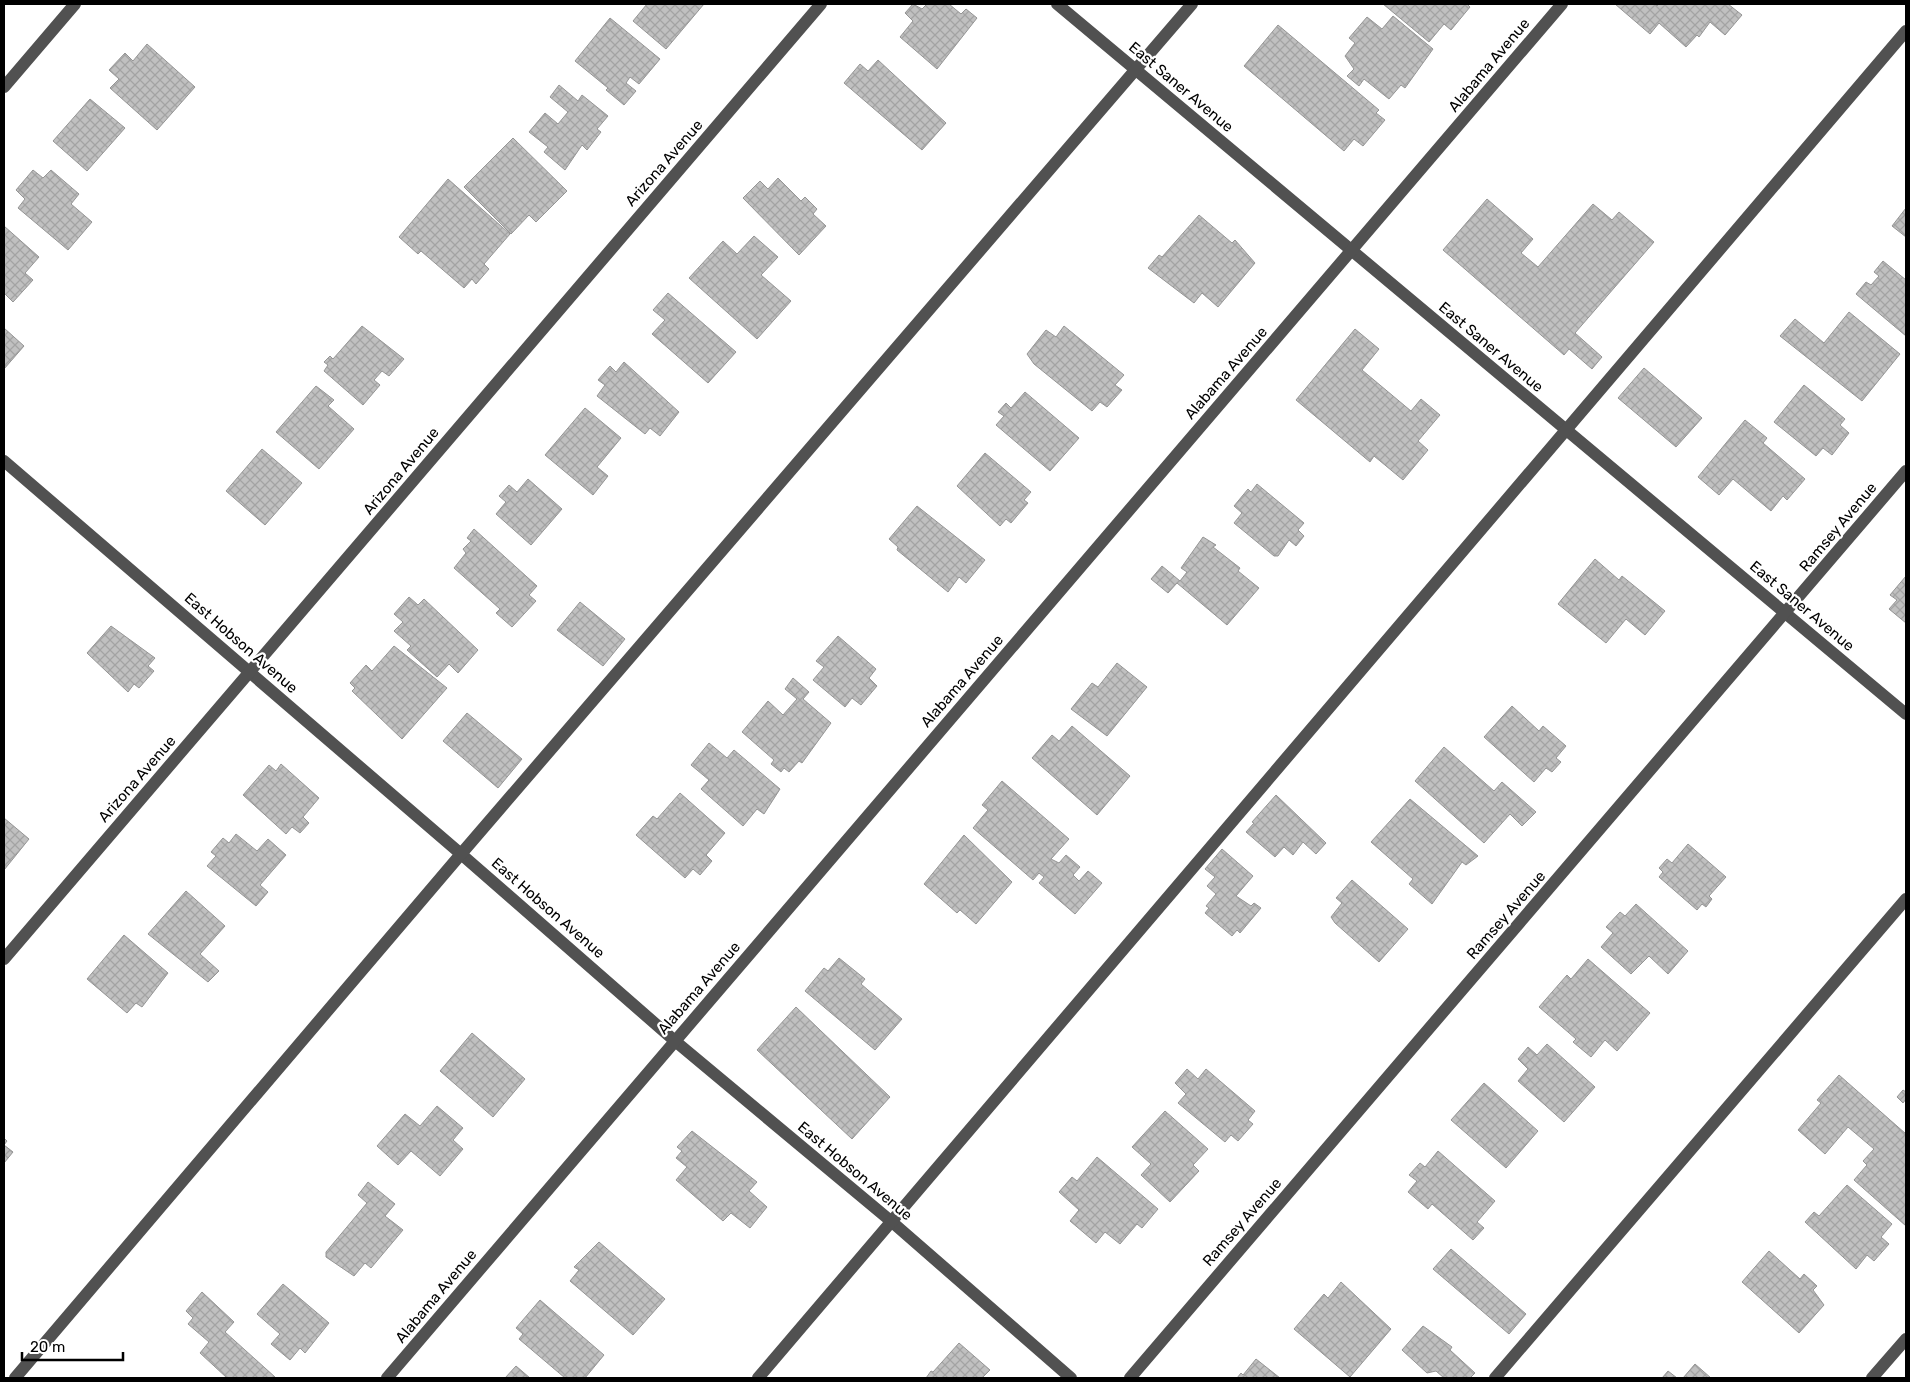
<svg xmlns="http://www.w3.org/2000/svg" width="1910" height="1382" font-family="Rubik,sans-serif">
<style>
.building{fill:url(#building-cross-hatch);stroke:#959595}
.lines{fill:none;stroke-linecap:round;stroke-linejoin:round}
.minor{stroke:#515151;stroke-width:12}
.labels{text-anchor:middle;stroke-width:4.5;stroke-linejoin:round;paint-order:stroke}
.street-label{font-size:15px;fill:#000;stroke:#fff}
</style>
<defs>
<pattern id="building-cross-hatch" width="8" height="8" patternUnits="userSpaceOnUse" patternTransform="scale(1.25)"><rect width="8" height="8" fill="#c0c0c0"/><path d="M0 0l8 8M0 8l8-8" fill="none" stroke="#a3a3a3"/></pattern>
</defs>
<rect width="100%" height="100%" fill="#fff"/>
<g class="building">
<path d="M 647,4 L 704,4 L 666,49 L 633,21 Z"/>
<path d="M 913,4 L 922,9 L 927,4 L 949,4 L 961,14 L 966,9 L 977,18 L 937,69 L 900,37 L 913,21 L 905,13 Z"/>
<path d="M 1383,4 L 1467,4 L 1470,7 L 1451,30 L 1444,24 L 1429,42 Z"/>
<path d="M 1615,4 L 1655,4 L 1657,6 L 1659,4 L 1728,4 L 1742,15 L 1725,35 L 1710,22 L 1699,37 L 1697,35 L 1686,47 L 1659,23 L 1650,34 Z"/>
<path d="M 1393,16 L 1433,49 L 1405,88 L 1401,85 L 1389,99 L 1364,79 L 1359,86 L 1347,76 L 1354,69 L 1345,56 L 1355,43 L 1349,38 L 1367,17 L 1382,29 Z"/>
<path d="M 610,18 L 660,59 L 639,84 L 630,77 L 626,83 L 636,91 L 624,105 L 606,90 L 608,88 L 575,61 Z"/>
<path d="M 1278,25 L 1379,110 L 1376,113 L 1385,120 L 1363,146 L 1354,139 L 1344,151 L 1244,66 Z"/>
<path d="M 147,44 L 195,87 L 157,130 L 110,88 L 119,79 L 109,70 L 125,53 L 133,61 Z"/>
<path d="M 878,60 L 946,123 L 922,150 L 844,83 L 860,64 L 868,71 Z"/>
<path d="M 559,85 L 578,101 L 582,95 L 608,116 L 597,129 L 601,132 L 587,150 L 582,145 L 565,170 L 544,152 L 548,147 L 529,132 L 545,113 L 558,124 L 568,112 L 550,97 Z"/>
<path d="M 90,99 L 125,128 L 87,171 L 53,141 Z"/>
<path d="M 513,138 L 567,191 L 536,222 L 529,215 L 511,234 L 464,187 Z"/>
<path d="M 33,170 L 43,178 L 51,170 L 79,194 L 71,204 L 92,222 L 68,250 L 18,208 L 25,199 L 16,190 Z"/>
<path d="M 778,178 L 801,201 L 805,197 L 817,209 L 813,214 L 826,226 L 799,255 L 743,198 L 760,181 L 768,189 Z"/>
<path d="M 448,179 L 510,234 L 484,264 L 489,269 L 476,284 L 472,279 L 464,288 L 421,251 L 418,254 L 399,237 Z"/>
<path d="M 1487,199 L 1533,239 L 1521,253 L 1538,267 L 1593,204 L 1612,220 L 1619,212 L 1654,242 L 1575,333 L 1602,357 L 1592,369 L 1569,349 L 1564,355 L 1443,250 Z"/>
<path d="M 1906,208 L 1906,237 L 1892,226 Z"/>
<path d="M 1199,215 L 1232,243 L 1235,240 L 1255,263 L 1218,307 L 1202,293 L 1194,303 L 1148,268 L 1159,255 L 1162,257 Z"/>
<path d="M 4,226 L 39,257 L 25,273 L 33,280 L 13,302 L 4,293 Z"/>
<path d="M 754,236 L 778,257 L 761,275 L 791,301 L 757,339 L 689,278 L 723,241 L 737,254 Z"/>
<path d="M 1883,261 L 1906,280 L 1906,336 L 1856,294 L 1866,282 L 1871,285 L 1879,276 L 1874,272 Z"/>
<path d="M 668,293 L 736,352 L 708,383 L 652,334 L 665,320 L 653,310 Z"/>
<path d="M 1849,312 L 1900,354 L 1862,401 L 1780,336 L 1795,319 L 1824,343 Z"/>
<path d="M 362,326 L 404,359 L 389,376 L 382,371 L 374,380 L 380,385 L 363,405 L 324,371 L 328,365 L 324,362 L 330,356 L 333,359 Z"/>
<path d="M 1064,326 L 1124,375 L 1115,385 L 1122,390 L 1107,407 L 1100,402 L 1092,411 L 1034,364 L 1027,354 L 1046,330 L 1056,337 Z"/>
<path d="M 4,328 L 24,346 L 4,369 Z"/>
<path d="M 1355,329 L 1379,349 L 1362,370 L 1411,411 L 1421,399 L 1440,415 L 1418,441 L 1428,450 L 1403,480 L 1374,456 L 1370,462 L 1296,400 Z"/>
<path d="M 624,362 L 679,412 L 660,436 L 650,428 L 645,434 L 597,396 L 605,385 L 598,380 L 610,366 L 616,372 Z"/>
<path d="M 1644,368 L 1702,418 L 1676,447 L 1618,398 Z"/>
<path d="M 1804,385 L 1845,419 L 1840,425 L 1849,433 L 1832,455 L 1823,448 L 1816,456 L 1774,422 Z"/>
<path d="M 316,386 L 334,400 L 328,406 L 354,429 L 319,469 L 276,432 Z"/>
<path d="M 1025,392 L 1079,438 L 1050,471 L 996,425 L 1004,416 L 998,412 L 1006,403 L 1011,408 Z"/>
<path d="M 585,408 L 621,438 L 597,467 L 608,476 L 593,495 L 545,455 Z"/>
<path d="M 1745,420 L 1767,438 L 1763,443 L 1805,479 L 1787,500 L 1783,496 L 1771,511 L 1733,479 L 1719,495 L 1698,477 Z"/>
<path d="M 262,449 L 302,483 L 265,525 L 226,491 Z"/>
<path d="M 985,453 L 1031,492 L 1024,500 L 1028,503 L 1011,523 L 1006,519 L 1000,526 L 957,486 Z"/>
<path d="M 528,479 L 562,509 L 531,545 L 496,514 L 506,502 L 499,496 L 509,485 L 517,492 Z"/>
<path d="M 1257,484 L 1304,523 L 1298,530 L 1304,536 L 1296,546 L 1289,540 L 1278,556 L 1274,556 L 1234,523 L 1242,513 L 1234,506 L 1248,489 L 1251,492 Z"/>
<path d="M 917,506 L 985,560 L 966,583 L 959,577 L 948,592 L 897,550 L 898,547 L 889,539 Z"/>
<path d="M 474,529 L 537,586 L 529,595 L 536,601 L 512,627 L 496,613 L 500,609 L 454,568 L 466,553 L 463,549 L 471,541 L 467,538 Z"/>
<path d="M 1203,537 L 1216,545 L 1213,547 L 1240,568 L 1238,571 L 1259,588 L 1227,625 L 1177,583 L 1168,593 L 1151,579 L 1162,566 L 1180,581 L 1187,572 L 1181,568 Z"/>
<path d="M 1595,559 L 1619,580 L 1622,576 L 1665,611 L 1645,635 L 1626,619 L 1606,643 L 1558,604 Z"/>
<path d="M 1906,576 L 1906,623 L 1889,609 L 1897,600 L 1890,595 Z"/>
<path d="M 409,597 L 418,605 L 424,599 L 478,650 L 458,673 L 449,664 L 437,677 L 407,650 L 411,646 L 394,631 L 403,622 L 394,614 Z"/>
<path d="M 580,602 L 625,639 L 603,666 L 557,630 Z"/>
<path d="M 111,626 L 155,658 L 148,666 L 154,671 L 139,688 L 134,684 L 128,692 L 87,653 Z"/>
<path d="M 838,636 L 876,669 L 869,678 L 877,686 L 861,705 L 852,698 L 845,707 L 813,680 L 824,667 L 816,661 Z"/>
<path d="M 394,646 L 447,688 L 402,739 L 352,691 L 355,688 L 350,683 L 366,665 L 372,671 Z"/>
<path d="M 1117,663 L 1147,687 L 1107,736 L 1071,709 L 1092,683 L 1098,687 Z"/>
<path d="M 793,678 L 809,692 L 803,699 L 831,723 L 802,763 L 799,761 L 789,772 L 784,768 L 781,772 L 771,764 L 774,760 L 742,732 L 768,701 L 783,715 L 797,699 L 785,689 Z"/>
<path d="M 1512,706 L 1539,731 L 1543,726 L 1566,746 L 1556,758 L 1561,762 L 1552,772 L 1546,768 L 1534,782 L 1484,737 Z"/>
<path d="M 467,713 L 522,759 L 498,788 L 443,741 Z"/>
<path d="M 1072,726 L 1130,776 L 1097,815 L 1032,758 L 1052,735 L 1059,741 Z"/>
<path d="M 709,743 L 727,758 L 734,750 L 780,789 L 764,814 L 757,809 L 743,826 L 701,789 L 709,780 L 691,765 Z"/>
<path d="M 1444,747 L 1494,791 L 1502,782 L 1536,812 L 1522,826 L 1510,814 L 1484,843 L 1415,781 Z"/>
<path d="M 281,764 L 319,798 L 303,817 L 309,823 L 300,833 L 292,827 L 286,834 L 243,795 L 269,765 L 276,771 Z"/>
<path d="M 1002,781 L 1069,839 L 1051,859 L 1059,863 L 1066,855 L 1080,867 L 1073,875 L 1079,881 L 1088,871 L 1102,883 L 1075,914 L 1039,883 L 1044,877 L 1039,873 L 1033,880 L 973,828 L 988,810 L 982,805 Z"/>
<path d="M 680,793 L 725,833 L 706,855 L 712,861 L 700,875 L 693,869 L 685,878 L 636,835 L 653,816 L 657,819 Z"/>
<path d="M 1276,795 L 1326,843 L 1316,854 L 1303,842 L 1293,855 L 1284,847 L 1275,857 L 1246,832 L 1254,823 L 1252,822 Z"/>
<path d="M 1410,799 L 1478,856 L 1466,865 L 1462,862 L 1432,904 L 1409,884 L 1413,879 L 1371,842 Z"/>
<path d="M 4,818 L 29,839 L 4,870 Z"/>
<path d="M 236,834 L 257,851 L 268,839 L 286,855 L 260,885 L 268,892 L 256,906 L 207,866 L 216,856 L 211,852 L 223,838 L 229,843 Z"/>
<path d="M 964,835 L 1012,882 L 976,924 L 960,910 L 957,913 L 924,884 Z"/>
<path d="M 1688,844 L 1726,877 L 1709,896 L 1712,899 L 1706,907 L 1702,904 L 1697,910 L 1659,877 L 1663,872 L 1659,868 L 1667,859 L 1672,863 Z"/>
<path d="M 1222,849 L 1253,876 L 1236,896 L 1251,906 L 1254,903 L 1261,908 L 1240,933 L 1237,930 L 1232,936 L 1205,913 L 1209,908 L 1206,906 L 1216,894 L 1207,886 L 1215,877 L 1205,869 Z"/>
<path d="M 1352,880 L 1408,929 L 1379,962 L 1335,923 L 1331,917 L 1342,903 L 1336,898 Z"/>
<path d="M 186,891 L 225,926 L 200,954 L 219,971 L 208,982 L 148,934 Z"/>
<path d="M 1636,904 L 1688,951 L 1668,974 L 1649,956 L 1631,974 L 1601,947 L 1613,933 L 1606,927 L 1620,912 L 1625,916 Z"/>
<path d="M 124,935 L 168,973 L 142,1007 L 136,1003 L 127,1013 L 87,979 Z"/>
<path d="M 839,958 L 865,979 L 861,984 L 902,1019 L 875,1050 L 805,991 L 824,968 L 828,971 Z"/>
<path d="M 1588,959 L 1650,1013 L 1617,1051 L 1605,1040 L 1591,1057 L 1573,1042 L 1576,1039 L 1539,1007 L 1567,975 L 1571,979 Z"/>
<path d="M 796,1007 L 890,1097 L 852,1139 L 757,1050 Z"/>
<path d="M 472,1033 L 525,1079 L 493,1117 L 440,1071 Z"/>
<path d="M 1547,1044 L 1595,1087 L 1564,1122 L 1518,1081 L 1528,1069 L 1518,1059 L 1528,1047 L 1537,1055 Z"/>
<path d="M 1187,1069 L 1198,1079 L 1206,1069 L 1255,1111 L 1248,1120 L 1253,1124 L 1238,1141 L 1231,1135 L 1225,1142 L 1178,1103 L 1186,1094 L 1175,1083 Z"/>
<path d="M 1839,1075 L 1906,1134 L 1906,1226 L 1854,1180 L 1867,1165 L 1863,1161 L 1874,1149 L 1848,1127 L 1825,1154 L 1798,1130 L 1821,1103 L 1817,1100 Z"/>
<path d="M 1484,1083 L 1538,1131 L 1506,1168 L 1451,1120 Z"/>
<path d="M 1903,1090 L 1906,1092 L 1906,1099 L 1903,1103 L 1897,1097 Z"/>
<path d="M 437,1106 L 463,1128 L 453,1140 L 463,1149 L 440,1176 L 411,1151 L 398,1165 L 377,1146 L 405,1114 L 420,1126 Z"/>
<path d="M 1165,1111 L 1208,1149 L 1193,1165 L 1199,1171 L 1170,1202 L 1141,1175 L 1151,1164 L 1132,1147 Z"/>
<path d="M 692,1131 L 757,1182 L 749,1191 L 767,1207 L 750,1228 L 731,1213 L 723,1221 L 676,1180 L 687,1167 L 676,1158 L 682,1151 L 677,1147 Z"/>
<path d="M 4,1138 L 7,1141 L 4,1145 L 13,1152 L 4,1163 Z"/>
<path d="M 1438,1151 L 1495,1201 L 1477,1222 L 1484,1228 L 1473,1240 L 1432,1204 L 1428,1209 L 1408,1192 L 1417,1181 L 1409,1175 L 1420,1163 L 1425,1167 Z"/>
<path d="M 1097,1157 L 1158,1209 L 1142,1228 L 1137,1224 L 1120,1244 L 1105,1232 L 1096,1243 L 1070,1221 L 1079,1210 L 1059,1192 L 1072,1177 L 1077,1181 Z"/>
<path d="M 368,1182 L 395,1204 L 385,1216 L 403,1230 L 371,1268 L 365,1263 L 354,1276 L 326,1257 L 326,1252 L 367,1203 L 358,1195 Z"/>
<path d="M 1847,1185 L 1892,1224 L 1881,1237 L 1889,1244 L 1874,1261 L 1867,1255 L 1856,1269 L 1805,1222 L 1814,1212 L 1819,1216 Z"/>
<path d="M 599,1242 L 665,1299 L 633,1335 L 570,1281 L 579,1270 L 574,1267 Z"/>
<path d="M 1451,1249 L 1526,1314 L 1509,1334 L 1433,1269 Z"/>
<path d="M 1769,1251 L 1800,1279 L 1804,1274 L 1817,1286 L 1813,1290 L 1824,1305 L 1799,1333 L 1742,1282 Z"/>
<path d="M 1341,1282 L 1391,1329 L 1350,1377 L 1294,1329 L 1324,1294 L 1328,1298 Z"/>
<path d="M 283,1284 L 329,1323 L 305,1353 L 300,1348 L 290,1360 L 271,1344 L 280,1334 L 257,1314 Z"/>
<path d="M 202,1292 L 234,1322 L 225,1332 L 275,1377 L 273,1378 L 227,1378 L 200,1353 L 209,1342 L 188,1324 L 193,1318 L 186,1311 Z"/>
<path d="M 540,1300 L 604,1355 L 585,1378 L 565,1378 L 519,1339 L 523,1334 L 516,1328 Z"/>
<path d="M 1423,1326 L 1452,1347 L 1450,1350 L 1475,1373 L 1470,1378 L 1444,1378 L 1436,1371 L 1427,1373 L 1402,1350 Z"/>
<path d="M 959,1343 L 990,1370 L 982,1378 L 926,1378 L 931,1371 L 933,1372 Z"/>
<path d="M 1256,1359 L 1280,1378 L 1237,1378 L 1241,1373 L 1243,1375 Z"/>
<path d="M 1695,1364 L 1711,1378 L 1683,1378 Z"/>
<path d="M 516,1366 L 530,1378 L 505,1378 Z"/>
<path d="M 1668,1371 L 1677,1378 L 1662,1378 Z"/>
</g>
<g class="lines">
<g class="minor">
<path d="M 1057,4 L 1906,714"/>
<path d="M 4,87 L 75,4"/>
<path d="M 4,461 L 461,854 L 675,1041 L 892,1222 L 1071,1378"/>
<path d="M 4,959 L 821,4"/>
<path d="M 15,1378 L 461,854 L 1192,4"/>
<path d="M 387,1378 C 778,919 1173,464 1562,4"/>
<path d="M 758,1378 L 1906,31"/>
<path d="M 1130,1378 L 1906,471"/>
<path d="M 1495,1378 L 1906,899"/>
<path d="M 1872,1378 L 1906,1339"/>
</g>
</g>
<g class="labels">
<g class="street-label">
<text transform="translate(1489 65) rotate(-50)" y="5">Alabama Avenue</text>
<text transform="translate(1181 87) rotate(40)" y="5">East Saner Avenue</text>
<text transform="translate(664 163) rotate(-49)" y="5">Arizona Avenue</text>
<text transform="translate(1491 347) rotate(40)" y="5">East Saner Avenue</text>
<text transform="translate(1226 373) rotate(-49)" y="5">Alabama Avenue</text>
<text transform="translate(401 471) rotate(-50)" y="5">Arizona Avenue</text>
<text transform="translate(1838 527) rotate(-50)" y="5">Ramsey Avenue</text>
<text transform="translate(1802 606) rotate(40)" y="5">East Saner Avenue</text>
<text transform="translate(241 643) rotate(41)" y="5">East Hobson Avenue</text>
<text transform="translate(962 681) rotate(-49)" y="5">Alabama Avenue</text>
<text transform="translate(137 779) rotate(-49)" y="5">Arizona Avenue</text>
<text transform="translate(548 908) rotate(41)" y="5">East Hobson Avenue</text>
<text transform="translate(1506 915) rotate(-49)" y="5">Ramsey Avenue</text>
<text transform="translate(699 988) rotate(-49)" y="5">Alabama Avenue</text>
<text transform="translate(855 1171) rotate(40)" y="5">East Hobson Avenue</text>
<text transform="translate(1242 1222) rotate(-49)" y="5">Ramsey Avenue</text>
<text transform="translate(436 1296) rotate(-50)" y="5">Alabama Avenue</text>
</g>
</g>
<rect width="1910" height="1382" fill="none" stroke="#000000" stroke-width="10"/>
<path d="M22 1352v8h101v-8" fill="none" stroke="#000000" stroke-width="2.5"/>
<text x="30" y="1352" font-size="15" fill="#000000" stroke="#ffffff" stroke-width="4" paint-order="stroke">20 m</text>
</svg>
